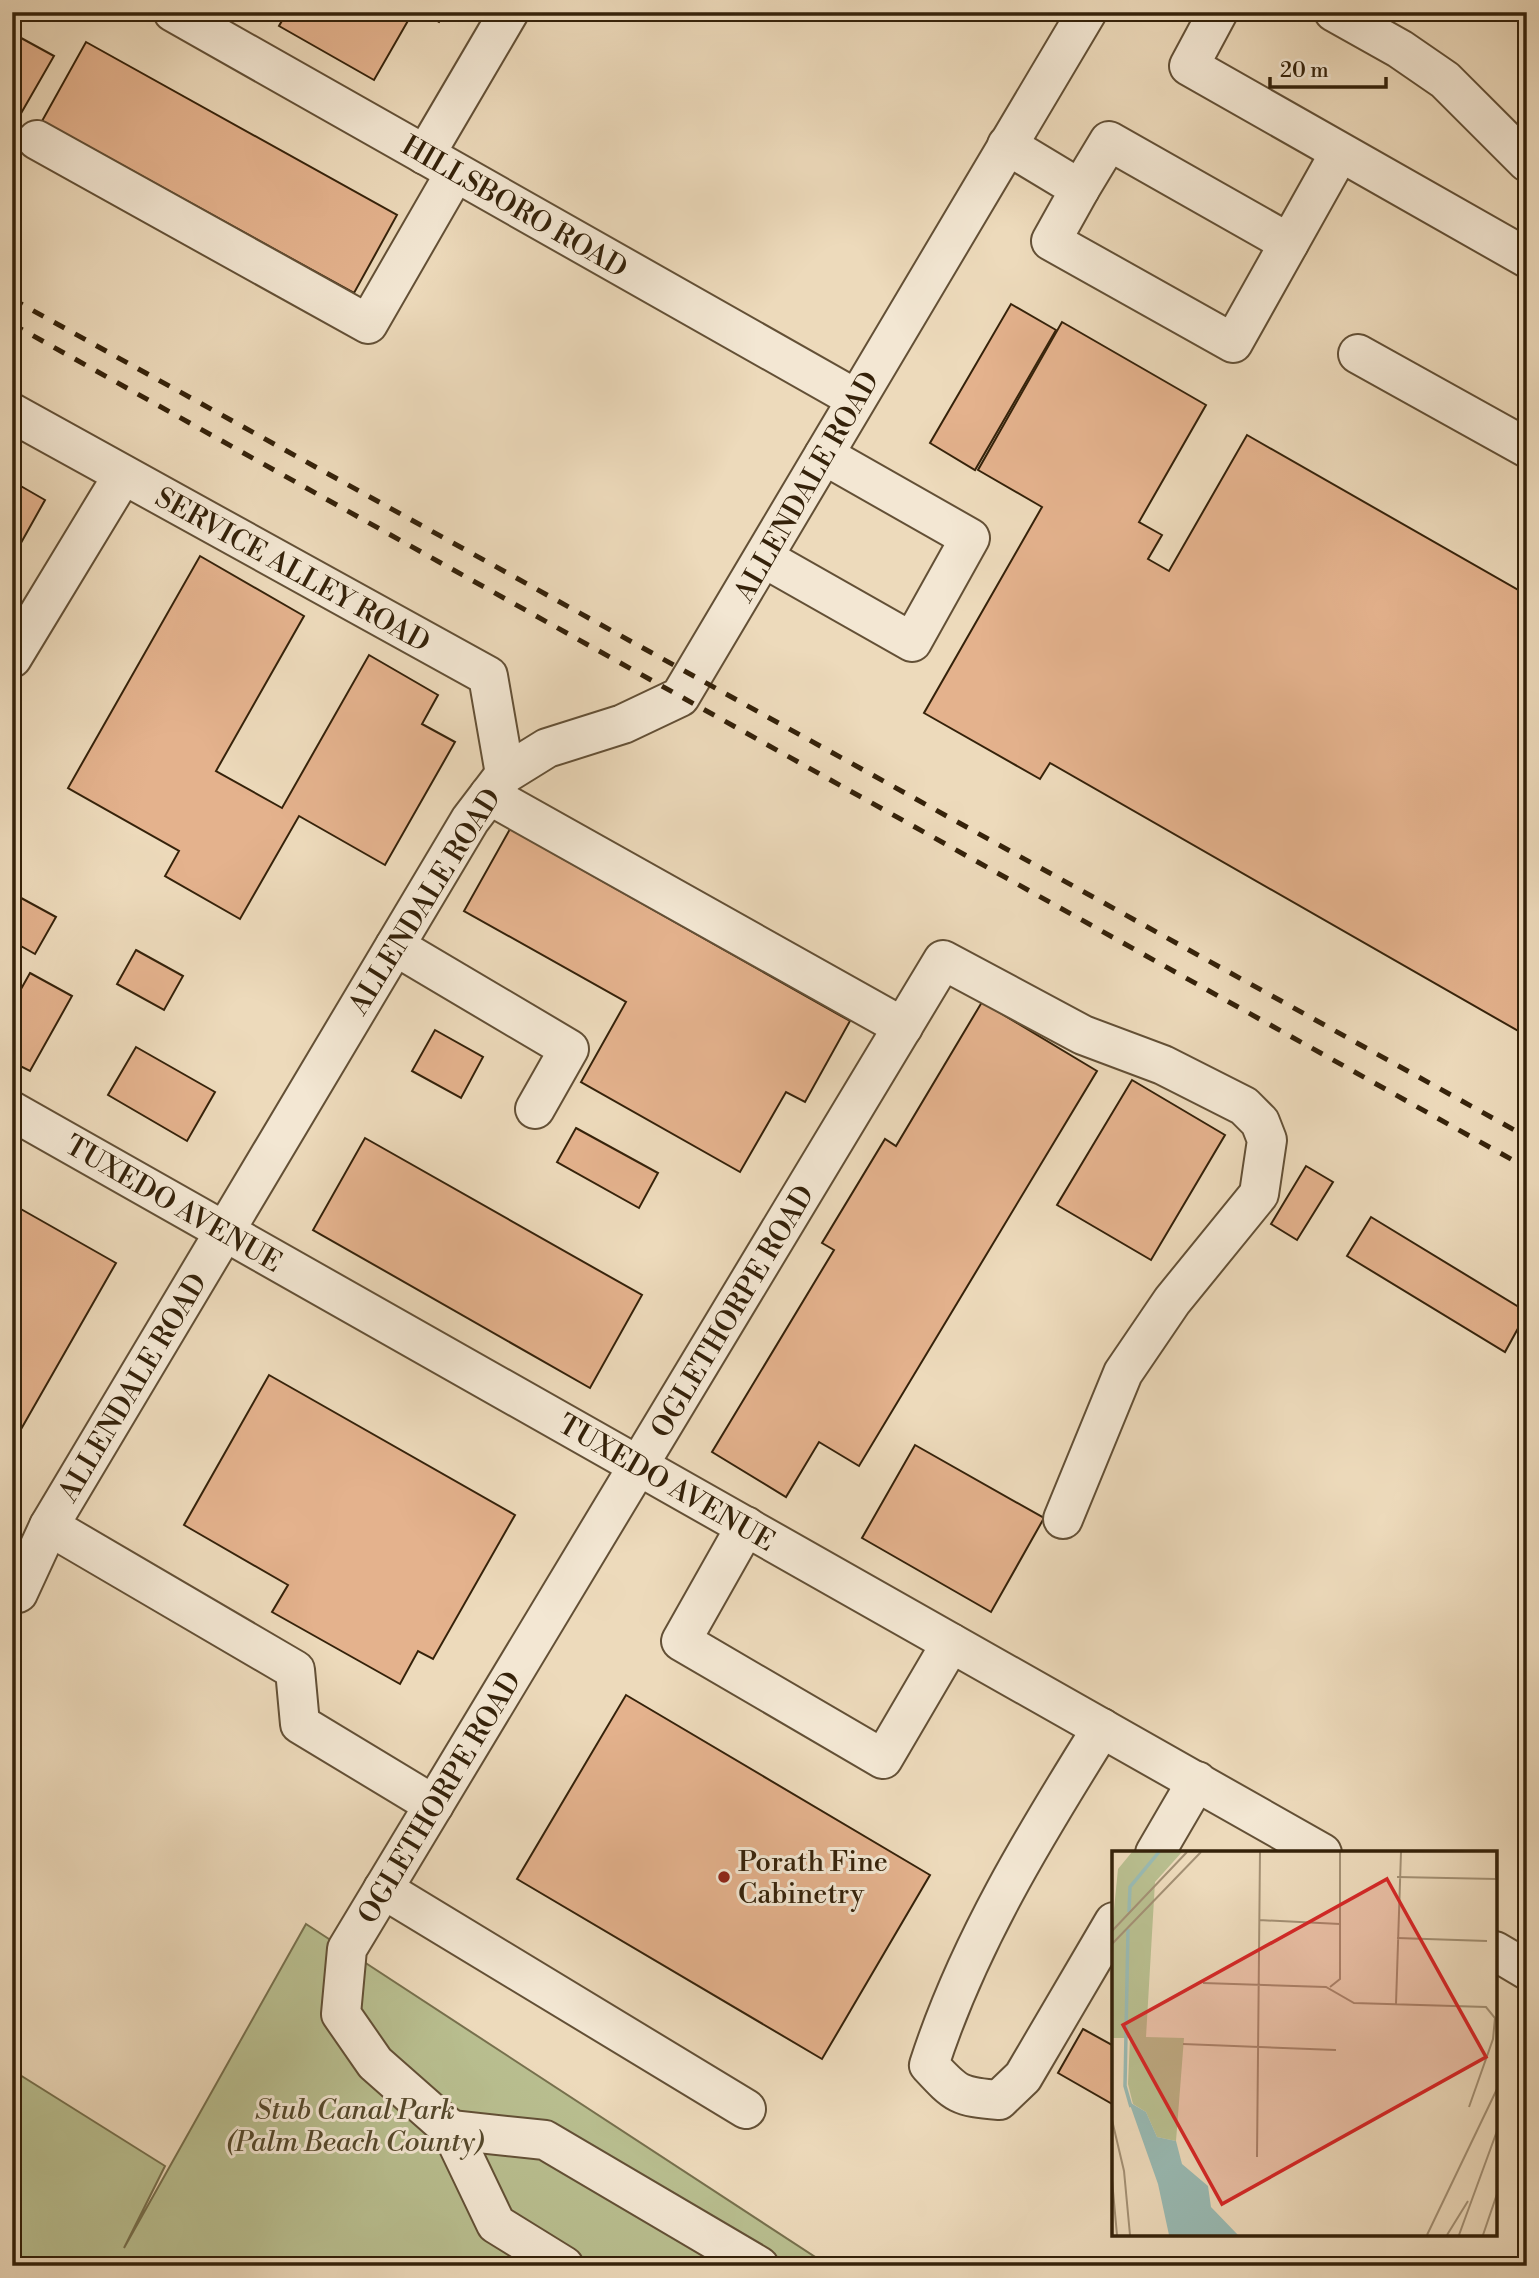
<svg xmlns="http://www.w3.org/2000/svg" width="1539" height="2278" font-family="'Libre Bodoni',serif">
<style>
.green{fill:#b9bf90;stroke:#77704d;stroke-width:2}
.building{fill:#e4b28d;stroke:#35220a;stroke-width:2}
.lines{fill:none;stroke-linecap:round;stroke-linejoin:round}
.minor-casing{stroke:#635036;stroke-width:42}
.minor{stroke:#f3e7d3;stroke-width:38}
.rail{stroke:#35220a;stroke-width:5;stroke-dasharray:12 12;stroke-linecap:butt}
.poi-dot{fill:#8f2418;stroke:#f3e7d3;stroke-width:2.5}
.labels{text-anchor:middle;stroke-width:6;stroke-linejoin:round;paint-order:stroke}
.street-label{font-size:28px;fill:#35220a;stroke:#f3e7d3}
.poi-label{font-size:28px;fill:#35220a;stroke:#f3e7d3;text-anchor:start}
.park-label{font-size:28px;font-style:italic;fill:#56492c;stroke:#f3e7d3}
.inset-river{fill:none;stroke:#99bab3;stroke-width:3.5}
.inset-road{fill:none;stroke:#a39074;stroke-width:2}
.view{fill:#d62828;fill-opacity:0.15;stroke:#d62828;stroke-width:3.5}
.inset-edge{fill:none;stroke:#35220a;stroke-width:3.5}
</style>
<rect width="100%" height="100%" fill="#eddabb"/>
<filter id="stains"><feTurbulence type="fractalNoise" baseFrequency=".00286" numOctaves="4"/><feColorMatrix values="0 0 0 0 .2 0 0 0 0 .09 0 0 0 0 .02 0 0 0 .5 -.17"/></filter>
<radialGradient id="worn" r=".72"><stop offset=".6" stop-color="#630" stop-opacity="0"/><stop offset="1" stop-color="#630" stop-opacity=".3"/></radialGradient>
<path class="green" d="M 306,1924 L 829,2266 L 12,2266 L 12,2070 L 165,2166 L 124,2248 Z"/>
<g class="building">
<path d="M 287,12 L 413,12 L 374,80 L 279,26 Z"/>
<path d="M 421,12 L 445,12 L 439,22 Z"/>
<path d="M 12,33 L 54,56 L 12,129 Z"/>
<path d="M 86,42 L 397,215 L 354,293 L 42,121 Z"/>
<path d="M 1011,304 L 1056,330 L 975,470 L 930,443 Z"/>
<path d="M 1062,322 L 1206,405 L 1139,522 L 1162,535 L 1148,559 L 1169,571 L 1247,435 L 1527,595 L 1527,1036 L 1050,763 L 1040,779 L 924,713 L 1042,507 L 978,470 Z"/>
<path d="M 12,481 L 45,500 L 12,559 Z"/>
<path d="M 200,556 L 304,616 L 216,771 L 282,808 L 369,655 L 438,695 L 422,724 L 455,742 L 385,865 L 299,816 L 240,919 L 165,876 L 179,851 L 68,788 Z"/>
<path d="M 510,829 L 850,1021 L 805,1102 L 786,1092 L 740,1172 L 581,1082 L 626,1002 L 464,911 Z"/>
<path d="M 12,893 L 56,917 L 35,954 L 12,941 Z"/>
<path d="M 136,950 L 183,976 L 164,1010 L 117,984 Z"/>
<path d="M 30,973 L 72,996 L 30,1071 L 12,1062 L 12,1005 Z"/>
<path d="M 982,1002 L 1097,1071 L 859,1466 L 819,1442 L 786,1497 L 712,1452 L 834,1250 L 822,1243 L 885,1139 L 896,1146 Z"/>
<path d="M 435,1030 L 483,1057 L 461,1098 L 412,1071 Z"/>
<path d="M 136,1047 L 215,1092 L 187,1141 L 108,1095 Z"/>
<path d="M 1132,1080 L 1225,1135 L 1151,1260 L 1057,1205 Z"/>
<path d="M 576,1128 L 658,1173 L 639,1208 L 557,1162 Z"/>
<path d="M 365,1138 L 642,1295 L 590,1388 L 313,1230 Z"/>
<path d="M 1306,1166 L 1333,1182 L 1297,1240 L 1271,1224 Z"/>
<path d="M 12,1204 L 116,1263 L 12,1445 Z"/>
<path d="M 1371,1217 L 1527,1312 L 1505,1352 L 1347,1256 Z"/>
<path d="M 269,1375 L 515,1515 L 433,1659 L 418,1651 L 400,1684 L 272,1612 L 288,1585 L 184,1525 Z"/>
<path d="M 915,1445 L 1044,1518 L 991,1612 L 862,1538 Z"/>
<path d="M 626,1695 L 930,1875 L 822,2059 L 517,1879 Z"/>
<path d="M 1083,2029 L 1114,2046 L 1114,2105 L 1058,2073 Z"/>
</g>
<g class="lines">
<defs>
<g id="minor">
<path d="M 173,12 L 856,399"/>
<path d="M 1218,12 L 1189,66 L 1527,258"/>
<path d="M 1334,12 L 1400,49 L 1445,80 L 1527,162"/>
<path d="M 37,140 L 368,324 L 455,173"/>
<path d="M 1007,145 L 1080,189 L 1051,241 L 1233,343 L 1339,154"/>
<path d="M 425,155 L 509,12"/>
<path d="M 1080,189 L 1109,141 L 1289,243"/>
<path d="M 1358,354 L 1527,448"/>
<path d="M 12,413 L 488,676 L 505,774"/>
<path d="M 764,558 L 912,642 L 970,538 L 824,455"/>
<path d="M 12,658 L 123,475"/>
<path d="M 489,795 L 903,1027"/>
<path d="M 395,946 L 569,1049 L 535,1109"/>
<path d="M 12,1111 L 1322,1853"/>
<path d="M 49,1526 L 295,1670 L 300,1724 L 434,1805"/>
<path d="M 746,1526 L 681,1641 L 883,1759 L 951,1643"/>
<path d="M 12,1590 L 18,1593 L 49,1526 L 470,820 L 505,774 L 547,748 L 623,724 L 680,697 L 1087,12"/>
<path d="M 1102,1728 C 1035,1835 968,1944 929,2065 C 956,2094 958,2097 999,2100 L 1023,2077 L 1114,1922"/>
<path d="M 1155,1853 L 1197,1781"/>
<path d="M 383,1889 L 746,2109"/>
<path d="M 1495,1951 L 1527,1970"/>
<path d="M 451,2130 L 545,2140 L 759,2266"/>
<path d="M 564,2266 L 496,2224 L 451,2130 L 375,2063 L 341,2014 L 347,1949 L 943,960 L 1083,1035 L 1163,1065 L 1244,1106 L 1260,1122 L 1267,1140 L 1259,1194 L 1172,1301 L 1123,1373 L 1063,1519"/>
</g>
</defs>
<use href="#minor" class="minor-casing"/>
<use href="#minor" class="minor"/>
<g class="rail">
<path d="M 12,299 L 1527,1137"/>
<path d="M 12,324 L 1527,1168"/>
</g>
</g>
<circle class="poi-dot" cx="724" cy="1877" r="7"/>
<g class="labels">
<g class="street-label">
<text transform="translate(515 206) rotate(30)" y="10">HILLSBORO ROAD</text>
<text transform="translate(806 486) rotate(-60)" y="10">ALLENDALE ROAD</text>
<text transform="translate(293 569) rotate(29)" y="10">SERVICE ALLEY ROAD</text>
<text transform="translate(424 901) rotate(-58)" y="10">ALLENDALE ROAD</text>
<text transform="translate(174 1203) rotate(30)" y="10">TUXEDO AVENUE</text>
<text transform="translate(732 1311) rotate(-59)" y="10">OGLETHORPE ROAD</text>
<text transform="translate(132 1387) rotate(-59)" y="10">ALLENDALE ROAD</text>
<text transform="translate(667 1482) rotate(30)" y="10">TUXEDO AVENUE</text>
<text transform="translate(439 1797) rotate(-59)" y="10">OGLETHORPE ROAD</text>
</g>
<g class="poi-label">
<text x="738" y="1871">Porath Fine<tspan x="738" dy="32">Cabinetry</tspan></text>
</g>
<g class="park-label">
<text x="355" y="2119">Stub Canal Park<tspan x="355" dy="32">(Palm Beach County)</tspan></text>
</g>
</g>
<g transform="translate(1112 1851)">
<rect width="385" height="385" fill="#eddabb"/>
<path d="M 20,1 L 70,1 L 43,31 L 34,186 L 72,187 L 64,290 L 45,286 L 34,261 L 21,253 L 16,233 L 18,187 L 0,187 L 0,78 L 6,18 Z" fill="#b9bf90"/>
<path d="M 17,251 L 34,261 L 45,286 L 64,290 L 70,313 L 96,335 L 99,356 L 126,384 L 57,384 L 46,333 Z" fill="#99bab3"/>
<path class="inset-river" d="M 17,61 L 18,36 L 47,1M 16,78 L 13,235 L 19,256"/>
<path class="inset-road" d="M 285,26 L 384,28 L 384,1M 147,69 L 228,73M 0,80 L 75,1M 285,87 L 375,90M 0,93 L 89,1M 91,132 L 214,136 L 242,152 L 374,156 L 383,167 L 381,188 L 357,256M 218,136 L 228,128 L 228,1M 284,153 L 289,1M 71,193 L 224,199M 0,269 L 12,320 L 18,384M 145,306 L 148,1M 0,329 L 5,384M 315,384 L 385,238M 335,384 L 356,350M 347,384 L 385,280M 371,384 L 385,343"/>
<path class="view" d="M 275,28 L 374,206 L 110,353 L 11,174 Z"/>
<rect width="385" height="385" class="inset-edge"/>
</g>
<rect width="1539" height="2278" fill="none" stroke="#eddabb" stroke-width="42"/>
<rect x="14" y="14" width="1511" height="2250" fill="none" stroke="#35220a" stroke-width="3.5"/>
<rect x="21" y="21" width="1497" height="2236" fill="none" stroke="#35220a" stroke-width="2"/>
<path d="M1270 77v10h116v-10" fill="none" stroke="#35220a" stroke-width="3.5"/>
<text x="1280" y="77" font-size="21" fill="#35220a" stroke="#f3e7d3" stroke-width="5" paint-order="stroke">20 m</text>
<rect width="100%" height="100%" filter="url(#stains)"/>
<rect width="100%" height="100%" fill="url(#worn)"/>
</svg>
